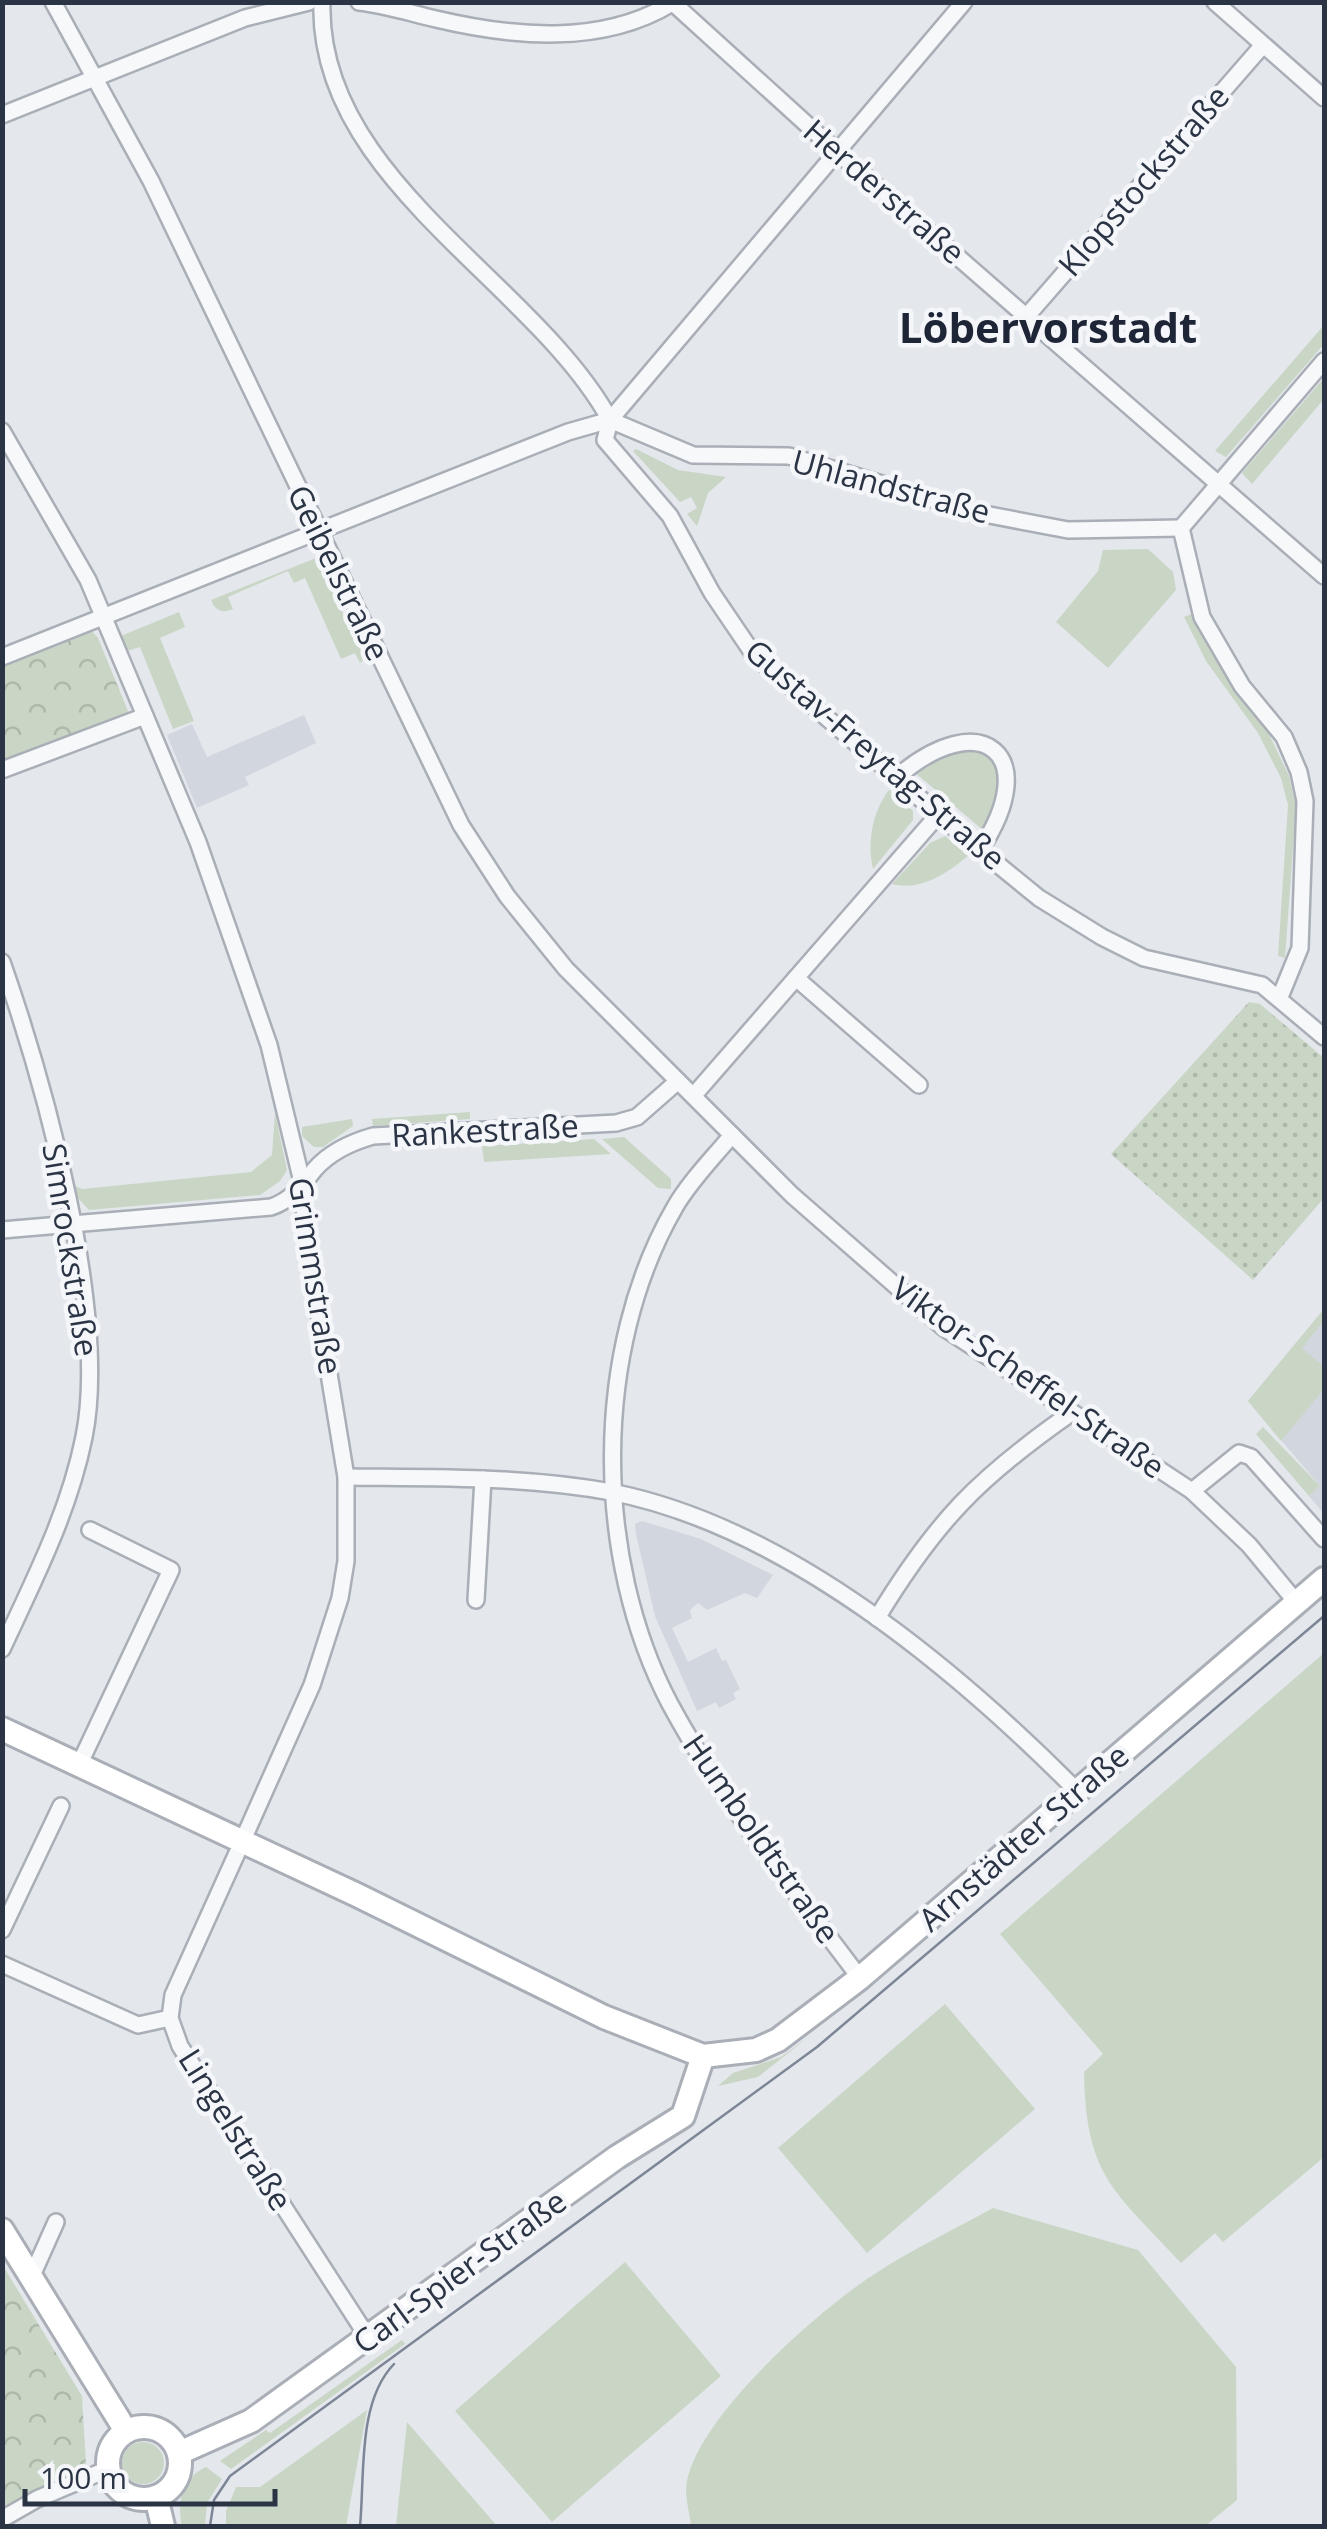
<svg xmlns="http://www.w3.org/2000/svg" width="1327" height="2529" font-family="'Open Sans',sans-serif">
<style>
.built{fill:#d2d6de}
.grass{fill:#c9d6c5}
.forest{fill:url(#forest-crowns)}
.garden{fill:url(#garden-dots)}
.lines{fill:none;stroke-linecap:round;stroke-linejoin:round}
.street-casing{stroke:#a9aeb7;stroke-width:20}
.secondary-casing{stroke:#a9aeb7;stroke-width:28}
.street{stroke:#f7f8fa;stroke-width:15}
.secondary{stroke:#fff;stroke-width:22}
.tram{stroke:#7d8696;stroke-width:2.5}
.labels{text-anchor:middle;stroke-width:9;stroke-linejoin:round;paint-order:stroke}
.street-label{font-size:32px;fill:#2b3445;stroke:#f4f6f9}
.district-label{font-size:42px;font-weight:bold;fill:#1d2536;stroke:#f4f6f9}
</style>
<defs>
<pattern id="forest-crowns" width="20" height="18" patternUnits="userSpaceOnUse" patternTransform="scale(2.5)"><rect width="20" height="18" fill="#c9d6c5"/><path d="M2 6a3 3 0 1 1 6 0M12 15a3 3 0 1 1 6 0" fill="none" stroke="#adb8ab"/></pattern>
<pattern id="garden-dots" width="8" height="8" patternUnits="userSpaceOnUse" patternTransform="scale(2.5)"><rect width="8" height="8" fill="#c9d6c5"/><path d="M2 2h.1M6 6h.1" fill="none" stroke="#adb8ab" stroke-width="1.8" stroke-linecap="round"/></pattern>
</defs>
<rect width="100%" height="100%" fill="#e4e7ec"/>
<g class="built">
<path d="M 304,715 L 316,743 L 245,777 L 249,785 L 197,808 L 167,735 L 192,724 L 207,757 Z"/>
<path d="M 1324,1309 L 1324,1514 L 1309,1496 L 1320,1486 L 1248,1401 Z"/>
<path d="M 642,1521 L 701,1539 L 773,1575 L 757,1598 L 745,1593 L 707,1610 L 698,1603 L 690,1610 L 692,1618 L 672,1628 L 688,1662 L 716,1648 L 722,1661 L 726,1660 L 740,1689 L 733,1693 L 736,1699 L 719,1708 L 716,1702 L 697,1711 L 655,1616 L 636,1534 L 635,1524 Z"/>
</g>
<g class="grass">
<path d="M 1324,325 L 1324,344 L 1226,457 L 1215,451 Z"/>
<path d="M 1324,378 L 1324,399 L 1252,484 L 1242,473 Z"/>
<path d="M 636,449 L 678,470 L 726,477 L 708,493 L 697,526 L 687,514 L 697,508 L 691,497 L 680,502 L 633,451 Z"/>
<path d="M 1148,549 L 1173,572 L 1176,590 L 1108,668 L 1056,622 L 1098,571 L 1103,550 Z"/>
<path d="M 316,558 L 365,659 L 360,663 L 355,653 L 341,659 L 305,578 L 294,583 L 288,571 L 228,597 L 233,609 C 222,614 215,610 211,600 Z"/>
<path d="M 179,612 L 185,627 L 160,638 L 194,721 L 173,729 L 140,647 L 127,651 L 121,636 Z"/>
<path d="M 1192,614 L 1231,685 L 1266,728 L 1289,776 L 1296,806 L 1285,958 L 1278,956 L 1288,805 L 1281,778 L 1258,733 L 1206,661 L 1184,617 Z"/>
<path d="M 957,747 L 988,752 L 1001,771 L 996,809 L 983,830 L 913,771 Z"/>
<path d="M 889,790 L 913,811 L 913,820 L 873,869 C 867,843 872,812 889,790 Z"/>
<path d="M 945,836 L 968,856 C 946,874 921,891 892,884 L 930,843 Z"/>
<path d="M 470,1112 L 470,1119 L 373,1126 L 372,1119 Z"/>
<path d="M 275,1113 L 287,1170 L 280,1181 L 260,1195 L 89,1210 L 75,1195 L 73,1185 L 82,1189 L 251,1172 L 272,1155 Z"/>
<path d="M 352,1119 L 353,1126 L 323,1147 L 314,1147 L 302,1136 L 302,1127 Z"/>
<path d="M 624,1137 L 671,1179 L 671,1189 L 658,1188 L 602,1139 Z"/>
<path d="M 594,1139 L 611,1154 L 484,1162 L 482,1146 Z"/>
<path d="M 1324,1309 L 1324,1321 L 1302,1348 L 1324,1367 L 1324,1389 L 1281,1441 L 1248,1401 Z"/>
<path d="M 1263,1427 L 1320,1486 L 1309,1496 L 1256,1434 Z"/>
<path d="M 1324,1653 L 1324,2157 L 1223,2242 L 1215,2233 L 1181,2263 C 1114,2190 1086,2178 1084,2072 L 1103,2054 L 1000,1934 Z"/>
<path d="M 945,2004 L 1035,2109 L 867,2253 L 778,2148 Z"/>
<path d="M 810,2036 L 758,2077 L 718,2086 L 733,2073 L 781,2057 Z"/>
<path d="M 993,2208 L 1138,2250 L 1236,2367 L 1237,2500 L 1205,2526 L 691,2526 C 690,2515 686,2501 686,2489 C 690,2423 819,2310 873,2275 C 911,2250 953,2230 993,2208 Z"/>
<path d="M 625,2262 L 721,2376 L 552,2522 L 455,2411 Z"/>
<path d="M 402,2340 L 405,2344 L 231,2469 L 220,2461 L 266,2430 L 270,2433 Z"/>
<path d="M 367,2410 L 346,2526 L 226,2526 L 226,2511 L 236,2487 L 260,2487 Z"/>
<path d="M 407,2422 L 497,2526 L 396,2526 Z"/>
<circle cx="143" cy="2463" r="21"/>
<path d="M 206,2467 L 222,2479 L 207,2503 L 205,2526 L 182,2526 C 177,2502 181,2478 206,2467 Z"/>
</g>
<g class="forest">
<path d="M 90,629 L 98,638 L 130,716 L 3,764 L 3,666 Z"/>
<path d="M 2,2264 L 82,2396 L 86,2465 L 3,2513 Z"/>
</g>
<path class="garden" d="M 1249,1002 L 1260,1004 L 1324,1058 L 1324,1198 L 1253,1280 L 1111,1154 Z"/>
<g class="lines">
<defs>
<g id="street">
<path d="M 53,2 L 151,181 L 461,825 L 507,896 L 566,969 L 792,1195 L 944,1328 L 1192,1491 L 1249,1545 L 1297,1603"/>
<path d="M 322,2 C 316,179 534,281 610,420 L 605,440 L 670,516 L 712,593 L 754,655 L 980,850 L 1039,898 L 1102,937 L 1144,958 L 1262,985 L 1324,1037"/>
<path d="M 359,2 C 386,5 410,13 436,19 C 512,37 602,46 672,3"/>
<path d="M 672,2 L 835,150 L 1324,576"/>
<path d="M 1215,2 L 1324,98"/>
<path d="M 2,115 L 245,18 L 309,2"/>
<path d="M 1026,317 L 1263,45"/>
<path d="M 610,420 L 693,455 L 789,456 L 979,513 L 1068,530 L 1181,528"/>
<path d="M 610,420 L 964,2"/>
<path d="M 2,431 L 88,580 L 198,842 L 269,1045 L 303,1186 L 306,1234 L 346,1477 L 346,1561 L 340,1598 L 312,1685 L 242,1842"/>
<path d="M 1181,528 L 1202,617 L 1242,686 L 1284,737 L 1299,772 L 1305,801 L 1300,948 L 1280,997"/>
<path d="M 1181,528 L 1324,361"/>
<path d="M 2,657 L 568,432 L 610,420"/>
<path d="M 2,770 L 145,716"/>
<path d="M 896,778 C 981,704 1044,754 980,850"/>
<path d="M 2,962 C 44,1082 109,1314 84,1437 C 69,1512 34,1580 2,1649"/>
<path d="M 796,978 L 919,1085"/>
<path d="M 694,1095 L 938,815"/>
<path d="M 732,1135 C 713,1158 690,1181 675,1207 C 592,1350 593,1558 670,1704 C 723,1802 793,1889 860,1978"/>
<path d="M 2,1230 L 271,1207 C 292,1200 302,1185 315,1169 C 330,1152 352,1142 373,1136 L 616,1123 L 637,1117 L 678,1081"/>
<path d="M 346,1477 C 433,1478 524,1476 611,1492 C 785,1526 956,1669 1078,1792"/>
<path d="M 1192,1491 L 1239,1453 L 1251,1457 L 1324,1539"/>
<path d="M 476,1600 L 483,1479"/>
<path d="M 877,1618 C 936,1521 978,1478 1071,1413"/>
<path d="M 79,1765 L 171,1570 L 90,1530"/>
<path d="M 237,1853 L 173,1995 L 170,2018 L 180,2046 L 369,2339"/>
<path d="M 2,1930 L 61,1806"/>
<path d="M 2,1964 L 138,2025 L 170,2018"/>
<path d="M 31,2278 L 56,2222"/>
<path d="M 2,2519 L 37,2499 L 108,2469"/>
</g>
<g id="secondary">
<path d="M 2,1729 L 357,1895 L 604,2017 L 703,2056 L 756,2050 L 778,2040 L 860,1978 L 1324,1579"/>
<path d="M 2,2230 L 126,2431"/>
<circle cx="144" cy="2463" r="36"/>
<path d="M 179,2453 L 251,2421 L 617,2157 L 683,2116 L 703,2056"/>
<path d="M 156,2497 L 163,2526"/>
</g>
</defs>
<use href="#street" class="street-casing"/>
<use href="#secondary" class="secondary-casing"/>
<use href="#street" class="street"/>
<use href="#secondary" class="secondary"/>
<g class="tram">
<path d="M 210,2526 L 214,2500 L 230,2476 L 817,2047 L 1324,1616"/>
<path d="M 360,2526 C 365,2476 357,2402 394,2364"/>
</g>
</g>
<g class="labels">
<g class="street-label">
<text transform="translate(1144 181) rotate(-49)" y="11">Klopstockstraße</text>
<text transform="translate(884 192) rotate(41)" y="11">Herderstraße</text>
<text transform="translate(891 487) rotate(15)" y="11">Uhlandstraße</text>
<text transform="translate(338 573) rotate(64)" y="11">Geibelstraße</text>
<text transform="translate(875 755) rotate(41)" y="11">Gustav-Freytag-Straße</text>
<text transform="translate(485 1131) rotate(-3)" y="11">Rankestraße</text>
<text transform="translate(70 1250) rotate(81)" y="11">Simrockstraße</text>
<text transform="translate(315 1276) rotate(81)" y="11">Grimmstraße</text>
<text transform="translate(1028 1378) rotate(35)" y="11">Viktor-Scheffel-Straße</text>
<text transform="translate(1024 1838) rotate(-41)" y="11">Arnstädter Straße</text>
<text transform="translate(761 1839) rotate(55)" y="11">Humboldtstraße</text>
<text transform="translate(235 2130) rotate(58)" y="11">Lingelstraße</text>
<text transform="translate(460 2272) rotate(-36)" y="11">Carl-Spier-Straße</text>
</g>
<g class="district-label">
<text x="1048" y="343">Löbervorstadt</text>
</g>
</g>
<rect width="1327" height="2529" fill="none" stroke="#2b3445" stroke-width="10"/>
<path d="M25 2489v15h250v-15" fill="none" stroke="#2b3445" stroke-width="5"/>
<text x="40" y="2489" font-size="30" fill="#2b3445" stroke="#f4f6f9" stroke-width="8" paint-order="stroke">100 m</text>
</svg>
